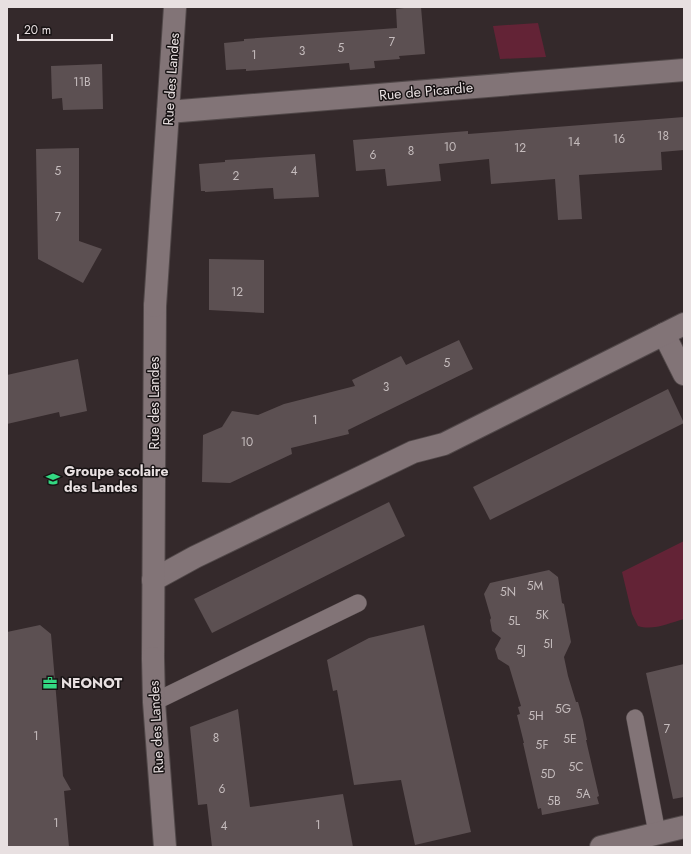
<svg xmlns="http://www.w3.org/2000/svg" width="691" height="854" font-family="Jost,sans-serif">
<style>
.green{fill:#632336}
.building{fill:#5c5052}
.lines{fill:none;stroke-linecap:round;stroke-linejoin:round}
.service-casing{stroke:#514849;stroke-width:18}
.minor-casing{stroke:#514849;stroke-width:24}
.tertiary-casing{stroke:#514849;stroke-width:24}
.service{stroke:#827477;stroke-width:17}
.minor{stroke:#827477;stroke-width:22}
.tertiary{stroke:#827477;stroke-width:22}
.labels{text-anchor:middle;stroke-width:3;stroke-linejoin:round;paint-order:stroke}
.number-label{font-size:12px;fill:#c5bcbd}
.street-label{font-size:14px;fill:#e8e0e1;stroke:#181314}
.poi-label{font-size:14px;font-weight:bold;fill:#e8e0e1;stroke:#181314;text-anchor:start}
</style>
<rect width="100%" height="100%" fill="#34292b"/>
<g class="green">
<path d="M 538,23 L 546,57 L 500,59 L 493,26 Z"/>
<path d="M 684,541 L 684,619 C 669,623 653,631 638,626 L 632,614 L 622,572 Z"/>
</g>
<g class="building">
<path d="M 412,7 L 421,7 L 425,54 L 399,56 L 400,59 L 374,61 L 375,68 L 350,70 L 349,63 L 246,71 L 246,69 L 226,70 L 224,43 L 244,41 L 244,39 L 397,28 L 396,9 Z"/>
<path d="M 102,64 L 103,109 L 63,110 L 62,98 L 52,99 L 51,66 Z"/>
<path d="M 684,117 L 684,150 L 661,152 L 662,170 L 579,175 L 582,219 L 558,220 L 555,179 L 491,184 L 489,159 L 439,164 L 441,181 L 387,186 L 385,169 L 356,171 L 353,140 L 468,131 L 468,134 Z"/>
<path d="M 79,148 L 79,241 L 102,249 L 83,283 L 38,259 L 36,149 Z"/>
<path d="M 315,154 L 319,197 L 274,199 L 273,188 L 205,192 L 205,191 L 201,191 L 199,164 L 225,162 L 225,160 Z"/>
<path d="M 209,259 L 264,260 L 264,313 L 209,310 Z"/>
<path d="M 459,340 L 473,369 L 348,430 L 349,434 L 291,448 L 292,454 L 230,483 L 202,482 L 203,435 L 222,427 L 232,411 L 258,415 L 284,404 L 355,386 L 352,380 L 401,356 L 406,365 Z"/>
<path d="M 78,359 L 87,411 L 60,417 L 59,412 L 7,424 L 7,375 Z"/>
<path d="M 668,389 L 684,423 L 490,520 L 473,487 Z"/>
<path d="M 389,502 L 405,536 L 212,633 L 194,599 Z"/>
<path d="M 549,570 L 558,577 L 562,603 L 564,604 L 571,642 L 564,657 L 568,676 L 576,702 L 578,702 L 583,720 L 587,740 L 586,740 L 599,796 L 597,797 L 599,804 L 542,815 L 541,808 L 538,809 L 523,743 L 524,743 L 517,715 L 520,714 L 518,707 L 521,706 L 509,666 L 498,659 L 495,649 L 501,638 L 492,631 L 490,620 L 491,618 L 484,594 L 490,583 Z"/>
<path d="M 40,625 L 51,634 L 63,776 L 71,790 L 64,791 L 69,847 L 7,847 L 7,632 Z"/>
<path d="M 424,625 L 471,832 L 415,845 L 401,780 L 354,785 L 337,690 L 333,691 L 327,660 L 369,638 Z"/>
<path d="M 684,664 L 684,797 L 673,799 L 646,673 Z"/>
<path d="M 238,709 L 250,807 L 343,794 L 353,847 L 212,847 L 207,804 L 198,805 L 190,727 Z"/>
</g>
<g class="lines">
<defs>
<g id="service">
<path d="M 154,702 L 358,603"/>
<path d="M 635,718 L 657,833"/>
</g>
<g id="minor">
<path d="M 168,112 L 684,70"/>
<path d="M 664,334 L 684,374"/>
<path d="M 153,580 L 195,557 L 413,452 L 444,444 L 684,324"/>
<path d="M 153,658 L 155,306"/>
<path d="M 601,847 L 684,827"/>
</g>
<g id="tertiary">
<path d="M 155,306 L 175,7"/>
<path d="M 153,658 L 154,702 L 165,847"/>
</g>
</defs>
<use href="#service" class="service-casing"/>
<use href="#minor" class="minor-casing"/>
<use href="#tertiary" class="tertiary-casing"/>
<use href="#service" class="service"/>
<use href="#minor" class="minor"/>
<use href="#tertiary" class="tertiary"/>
</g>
<defs>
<symbol id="school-bare" viewBox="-9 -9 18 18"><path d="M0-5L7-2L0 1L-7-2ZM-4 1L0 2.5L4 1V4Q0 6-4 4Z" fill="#33d882" stroke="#181314" stroke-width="2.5" paint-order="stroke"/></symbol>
<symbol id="office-bare" viewBox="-9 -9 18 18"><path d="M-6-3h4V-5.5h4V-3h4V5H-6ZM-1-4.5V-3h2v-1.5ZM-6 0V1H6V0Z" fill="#33d882" stroke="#181314" stroke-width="2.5" paint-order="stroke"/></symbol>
</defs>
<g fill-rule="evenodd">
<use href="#school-bare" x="43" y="469" width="20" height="20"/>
<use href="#office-bare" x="40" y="673" width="20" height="20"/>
</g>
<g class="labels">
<g class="number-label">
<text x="392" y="46">7</text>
<text x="341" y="52">5</text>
<text x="302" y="55">3</text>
<text x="254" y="59">1</text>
<text x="82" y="86">11B</text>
<text x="663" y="140">18</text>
<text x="619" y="143">16</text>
<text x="574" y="146">14</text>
<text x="450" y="151">10</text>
<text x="520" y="152">12</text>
<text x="411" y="155">8</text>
<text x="373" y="159">6</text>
<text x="58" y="175">5</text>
<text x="294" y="175">4</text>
<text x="236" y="180">2</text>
<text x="58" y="221">7</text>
<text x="237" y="296">12</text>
<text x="447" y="367">5</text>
<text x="386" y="391">3</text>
<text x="315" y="424">1</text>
<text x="247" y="446">10</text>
<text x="535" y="590">5M</text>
<text x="508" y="596">5N</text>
<text x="542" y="619">5K</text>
<text x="514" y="625">5L</text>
<text x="548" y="648">5I</text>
<text x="521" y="654">5J</text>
<text x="563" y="713">5G</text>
<text x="536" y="720">5H</text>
<text x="667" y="733">7</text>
<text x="36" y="740">1</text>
<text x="216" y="742">8</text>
<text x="570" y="743">5E</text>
<text x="542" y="749">5F</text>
<text x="576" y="771">5C</text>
<text x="548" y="778">5D</text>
<text x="222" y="793">6</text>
<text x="583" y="798">5A</text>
<text x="554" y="805">5B</text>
<text x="56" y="827">1</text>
<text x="318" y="829">1</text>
<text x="224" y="830">4</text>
</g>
<g class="street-label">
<text transform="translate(171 79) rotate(-86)" y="5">Rue des Landes</text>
<text transform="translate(426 91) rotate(-5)" y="5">Rue de Picardie</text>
<text transform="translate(154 403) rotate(-90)" y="5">Rue des Landes</text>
<text transform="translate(156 727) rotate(-93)" y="5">Rue des Landes</text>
</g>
<g class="poi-label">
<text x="64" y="476">Groupe scolaire<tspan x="64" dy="16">des Landes</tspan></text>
<text x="61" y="688">NEONOT</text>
</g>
</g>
<rect width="691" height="854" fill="none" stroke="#e8e0e1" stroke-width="16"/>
<path d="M18 34v6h94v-6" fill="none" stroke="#e8e0e1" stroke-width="2"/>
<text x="24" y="34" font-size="12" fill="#e8e0e1" stroke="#181314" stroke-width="3" paint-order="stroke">20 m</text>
</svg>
